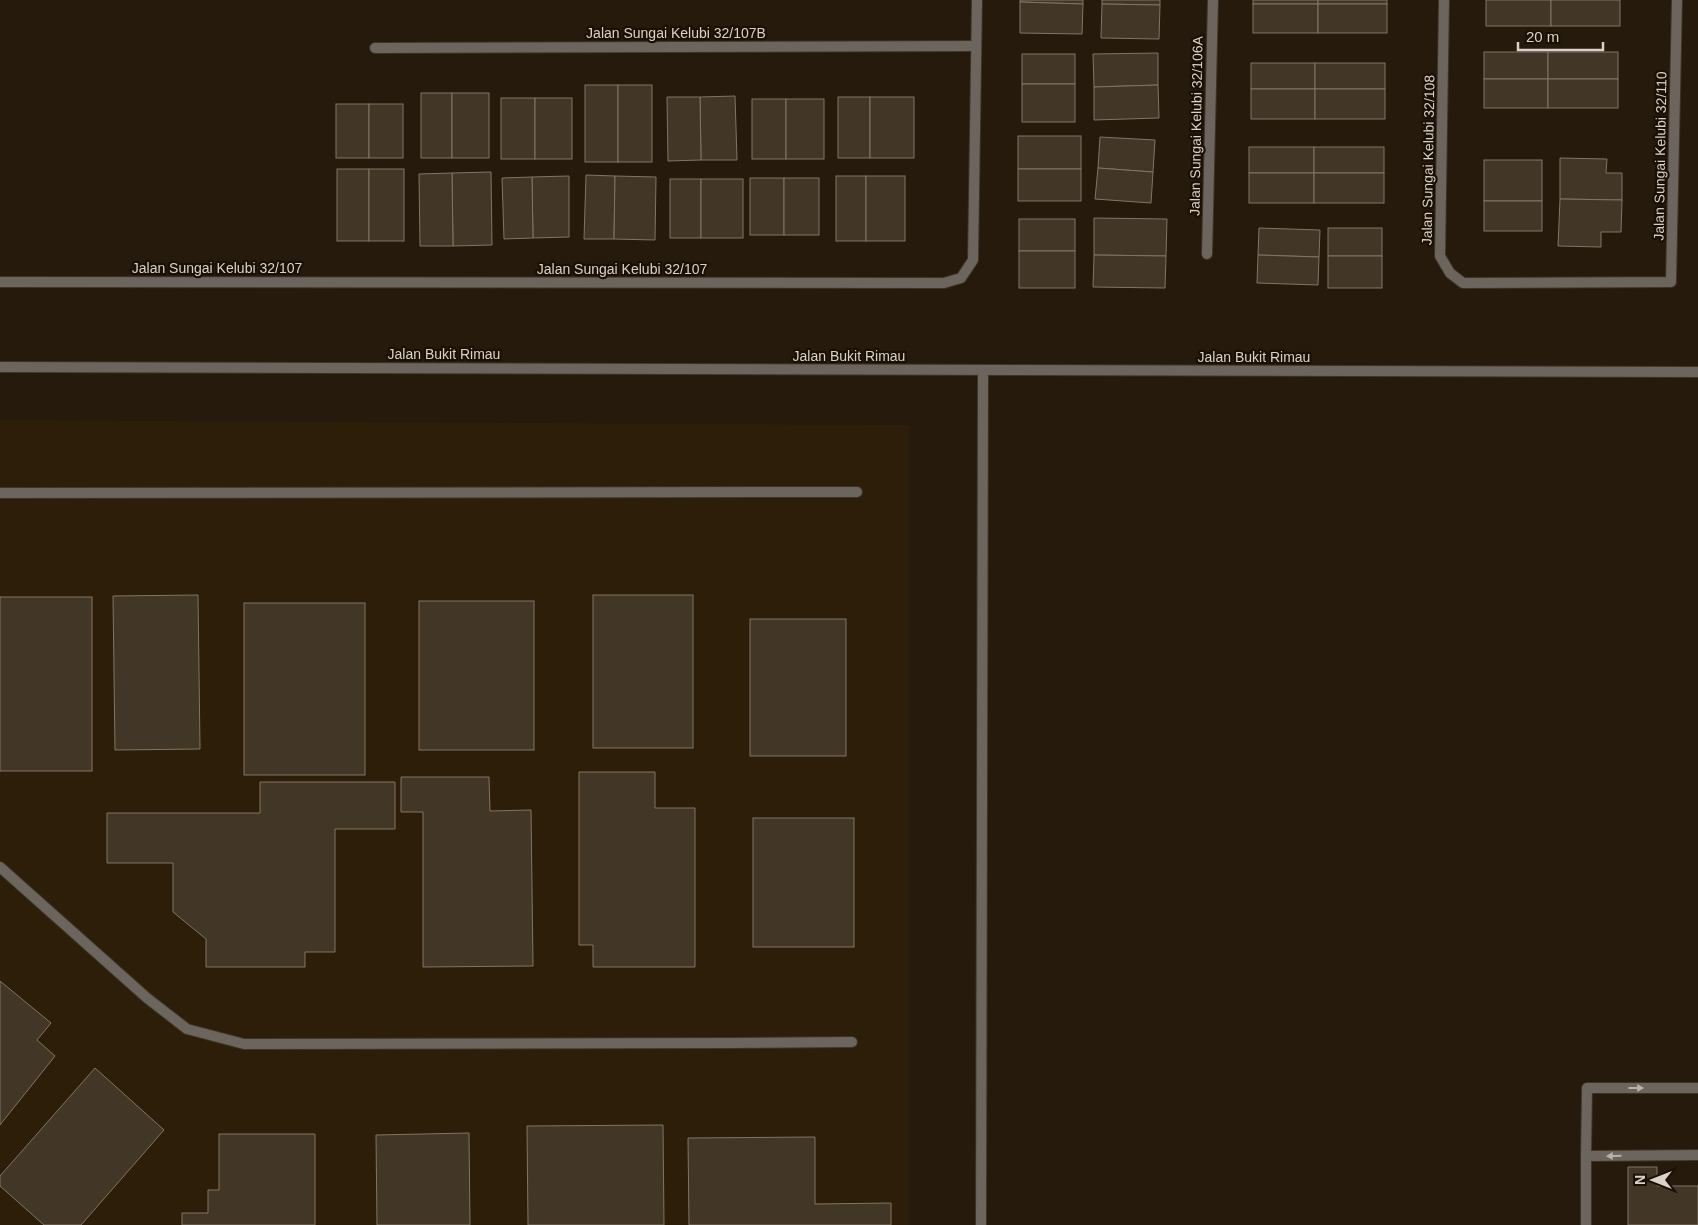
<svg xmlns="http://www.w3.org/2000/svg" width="1698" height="1225" font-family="Helvetica,sans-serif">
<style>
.built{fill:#2d1e09}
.building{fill:#423626;stroke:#837564}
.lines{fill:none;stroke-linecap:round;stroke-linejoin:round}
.service-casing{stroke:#3e3425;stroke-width:12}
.minor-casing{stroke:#3e3425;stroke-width:12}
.tertiary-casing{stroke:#3e3425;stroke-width:12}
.service{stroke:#6c655e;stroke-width:10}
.minor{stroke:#6c655e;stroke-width:10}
.tertiary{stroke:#6c655e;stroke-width:10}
.oneway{fill:#b9b1a8}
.labels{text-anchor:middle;stroke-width:4.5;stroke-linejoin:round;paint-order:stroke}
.street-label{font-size:14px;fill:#dad2c8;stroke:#1b1004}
</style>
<rect width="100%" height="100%" fill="#251a0b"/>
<path class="built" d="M 0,420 L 909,425 L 909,1225 L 0,1225 Z"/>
<g class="building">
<path d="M 1020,0 L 1083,0 L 1083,4 L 1020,2 Z"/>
<path d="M 1102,0 L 1160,0 L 1160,5 L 1102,4 Z"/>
<rect x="1253" y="0" width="65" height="4"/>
<rect x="1318" y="0" width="69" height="4"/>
<rect x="1486" y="0" width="65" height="26"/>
<rect x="1551" y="0" width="69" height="26"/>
<path d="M 1020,2 L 1083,4 L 1082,34 L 1020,33 Z"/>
<path d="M 1102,4 L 1160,5 L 1159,39 L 1101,38 Z"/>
<rect x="1253" y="4" width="65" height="29"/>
<rect x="1318" y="4" width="69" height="29"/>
<rect x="1484" y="52" width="64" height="27"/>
<rect x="1548" y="52" width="70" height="27"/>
<path d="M 1158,53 L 1158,85 L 1094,87 L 1093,54 Z"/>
<rect x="1022" y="54" width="53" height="30"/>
<rect x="1251" y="63" width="64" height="26"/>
<rect x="1315" y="63" width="70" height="26"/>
<rect x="1484" y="79" width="64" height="29"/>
<rect x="1548" y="79" width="70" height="29"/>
<rect x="1022" y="84" width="53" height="38"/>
<rect x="585" y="85" width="33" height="77"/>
<rect x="618" y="85" width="34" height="77"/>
<path d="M 1158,85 L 1159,118 L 1094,120 L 1094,87 Z"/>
<rect x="1251" y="89" width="64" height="30"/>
<rect x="1315" y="89" width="70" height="30"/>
<rect x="421" y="93" width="31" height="65"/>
<rect x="452" y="93" width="37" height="65"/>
<path d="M 735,96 L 737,160 L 701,160 L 700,97 Z"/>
<path d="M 667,97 L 700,97 L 701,160 L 668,161 Z"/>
<rect x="838" y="97" width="32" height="61"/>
<rect x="870" y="97" width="44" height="61"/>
<rect x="501" y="98" width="34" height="61"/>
<rect x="535" y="98" width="37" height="61"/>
<rect x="752" y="99" width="34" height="60"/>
<rect x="786" y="99" width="38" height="60"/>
<rect x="336" y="104" width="33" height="54"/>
<rect x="369" y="104" width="34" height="54"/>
<rect x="1018" y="136" width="63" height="33"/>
<path d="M 1100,137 L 1155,140 L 1153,172 L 1098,168 Z"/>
<rect x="1249" y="147" width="65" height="26"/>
<rect x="1314" y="147" width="70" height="26"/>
<path d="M 1560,158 L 1607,159 L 1606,173 L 1622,173 L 1622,200 L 1560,199 Z"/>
<rect x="1484" y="160" width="58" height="41"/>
<path d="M 1098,168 L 1153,172 L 1151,203 L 1095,199 Z"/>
<rect x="337" y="169" width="32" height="72"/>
<rect x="369" y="169" width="35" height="72"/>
<rect x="1018" y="169" width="63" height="32"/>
<path d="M 491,172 L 492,245 L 453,246 L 452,173 Z"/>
<path d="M 452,173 L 453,246 L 420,246 L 419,174 Z"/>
<rect x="1249" y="173" width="65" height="30"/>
<rect x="1314" y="173" width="70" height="30"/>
<path d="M 586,175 L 615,176 L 614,239 L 584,239 Z"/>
<path d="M 569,176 L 569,237 L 533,238 L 532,177 Z"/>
<path d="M 615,176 L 656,177 L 655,240 L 614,239 Z"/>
<rect x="836" y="176" width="30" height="65"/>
<rect x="866" y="176" width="39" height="65"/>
<path d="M 532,177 L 533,238 L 504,239 L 502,178 Z"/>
<rect x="750" y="178" width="34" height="57"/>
<rect x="784" y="178" width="35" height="57"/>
<rect x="670" y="179" width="31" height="59"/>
<rect x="701" y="179" width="42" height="59"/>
<path d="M 1560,199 L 1622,200 L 1621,232 L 1601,232 L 1601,247 L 1558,246 Z"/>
<rect x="1484" y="201" width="58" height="30"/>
<path d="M 1094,218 L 1167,219 L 1166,256 L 1094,255 Z"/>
<rect x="1019" y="219" width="56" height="32"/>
<path d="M 1259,228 L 1320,230 L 1319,257 L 1258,255 Z"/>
<rect x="1328" y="228" width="54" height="28"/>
<rect x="1019" y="251" width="56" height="37"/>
<path d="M 1094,255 L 1166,256 L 1165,288 L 1093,287 Z"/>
<path d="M 1258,255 L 1319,257 L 1318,285 L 1257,283 Z"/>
<rect x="1328" y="256" width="54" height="32"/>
<path d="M 198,595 L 200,749 L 115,750 L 113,596 Z"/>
<rect x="593" y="595" width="100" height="153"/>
<rect x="0" y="597" width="92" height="174"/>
<rect x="419" y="601" width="115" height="149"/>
<rect x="244" y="603" width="121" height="172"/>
<rect x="750" y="619" width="96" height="137"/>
<path d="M 579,772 L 655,772 L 655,808 L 695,808 L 695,967 L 593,967 L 593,945 L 579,945 Z"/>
<path d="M 401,777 L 489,777 L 490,811 L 531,810 L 533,966 L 423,967 L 423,812 L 401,812 Z"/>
<path d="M 260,782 L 395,782 L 395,829 L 335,829 L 335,952 L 305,952 L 305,967 L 206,967 L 206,939 L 173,912 L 173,863 L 107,863 L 107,813 L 260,813 Z"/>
<rect x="753" y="818" width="101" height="129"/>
<path d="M 0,981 L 51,1023 L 37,1040 L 55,1056 L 0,1125 Z"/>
<path d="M 95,1068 L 164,1130 L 81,1225 L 44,1225 L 0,1186 L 0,1176 Z"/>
<path d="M 663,1125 L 664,1225 L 528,1225 L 527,1126 Z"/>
<path d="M 469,1133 L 470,1225 L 377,1225 L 376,1135 Z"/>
<path d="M 219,1134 L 315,1134 L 315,1225 L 182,1225 L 182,1213 L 208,1213 L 208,1190 L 219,1190 Z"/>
<path d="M 815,1137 L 815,1204 L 891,1203 L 891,1225 L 689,1225 L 688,1138 Z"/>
<path d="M 1628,1167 L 1657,1167 L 1657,1186 L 1698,1186 L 1698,1225 L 1628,1225 Z"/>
</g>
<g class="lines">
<defs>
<g id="service">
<path d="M 0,493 L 857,492"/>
<path d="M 0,867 L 147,998 L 187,1029 L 244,1044 L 729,1043 L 852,1042"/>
<path d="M 1698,1088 L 1587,1088 L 1586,1156 L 1698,1155"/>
<path d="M 1586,1156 L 1586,1225"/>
</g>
<g id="minor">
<path d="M 1444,0 L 1440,256 L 1450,273 L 1463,283 L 1671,282 L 1677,0"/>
<path d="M 375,48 L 976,46"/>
<path d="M 1207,254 L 1213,0"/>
<path d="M 0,282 L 944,283 L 961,278 L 973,260 L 977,0"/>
<path d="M 981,1225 L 983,370"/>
</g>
<path id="tertiary" d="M 0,367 L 1698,372"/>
</defs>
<use href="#service" class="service-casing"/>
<use href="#minor" class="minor-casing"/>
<use href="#tertiary" class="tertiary-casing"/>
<use href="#service" class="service"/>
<use href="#minor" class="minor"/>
<use href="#tertiary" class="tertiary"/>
</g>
<defs><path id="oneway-solid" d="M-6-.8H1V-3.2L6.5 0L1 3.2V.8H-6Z" transform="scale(1.25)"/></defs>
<g class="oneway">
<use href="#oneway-solid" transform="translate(1636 1088)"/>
<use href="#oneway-solid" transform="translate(1614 1156) rotate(179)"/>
</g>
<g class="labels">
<g class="street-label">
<text x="676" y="38">Jalan Sungai Kelubi 32/107B</text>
<text transform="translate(1196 126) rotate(-89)" y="5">Jalan Sungai Kelubi 32/106A</text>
<text transform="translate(1660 156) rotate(-89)" y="5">Jalan Sungai Kelubi 32/110</text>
<text transform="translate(1428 160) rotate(-89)" y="5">Jalan Sungai Kelubi 32/108</text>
<text x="217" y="273">Jalan Sungai Kelubi 32/107</text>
<text x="622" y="274">Jalan Sungai Kelubi 32/107</text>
<text x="444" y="359">Jalan Bukit Rimau</text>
<text x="849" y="361">Jalan Bukit Rimau</text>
<text x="1254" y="362">Jalan Bukit Rimau</text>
</g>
</g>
<g transform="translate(1653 1180) rotate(270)" stroke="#1b1004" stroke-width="4" paint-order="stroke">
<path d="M0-4L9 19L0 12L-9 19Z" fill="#dad2c8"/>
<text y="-8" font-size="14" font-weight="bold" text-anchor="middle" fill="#dad2c8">N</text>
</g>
<path d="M1518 42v8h85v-8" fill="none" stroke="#dad2c8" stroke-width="2.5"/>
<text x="1526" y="42" font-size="15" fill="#dad2c8" stroke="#1b1004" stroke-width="4" paint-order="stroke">20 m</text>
</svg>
